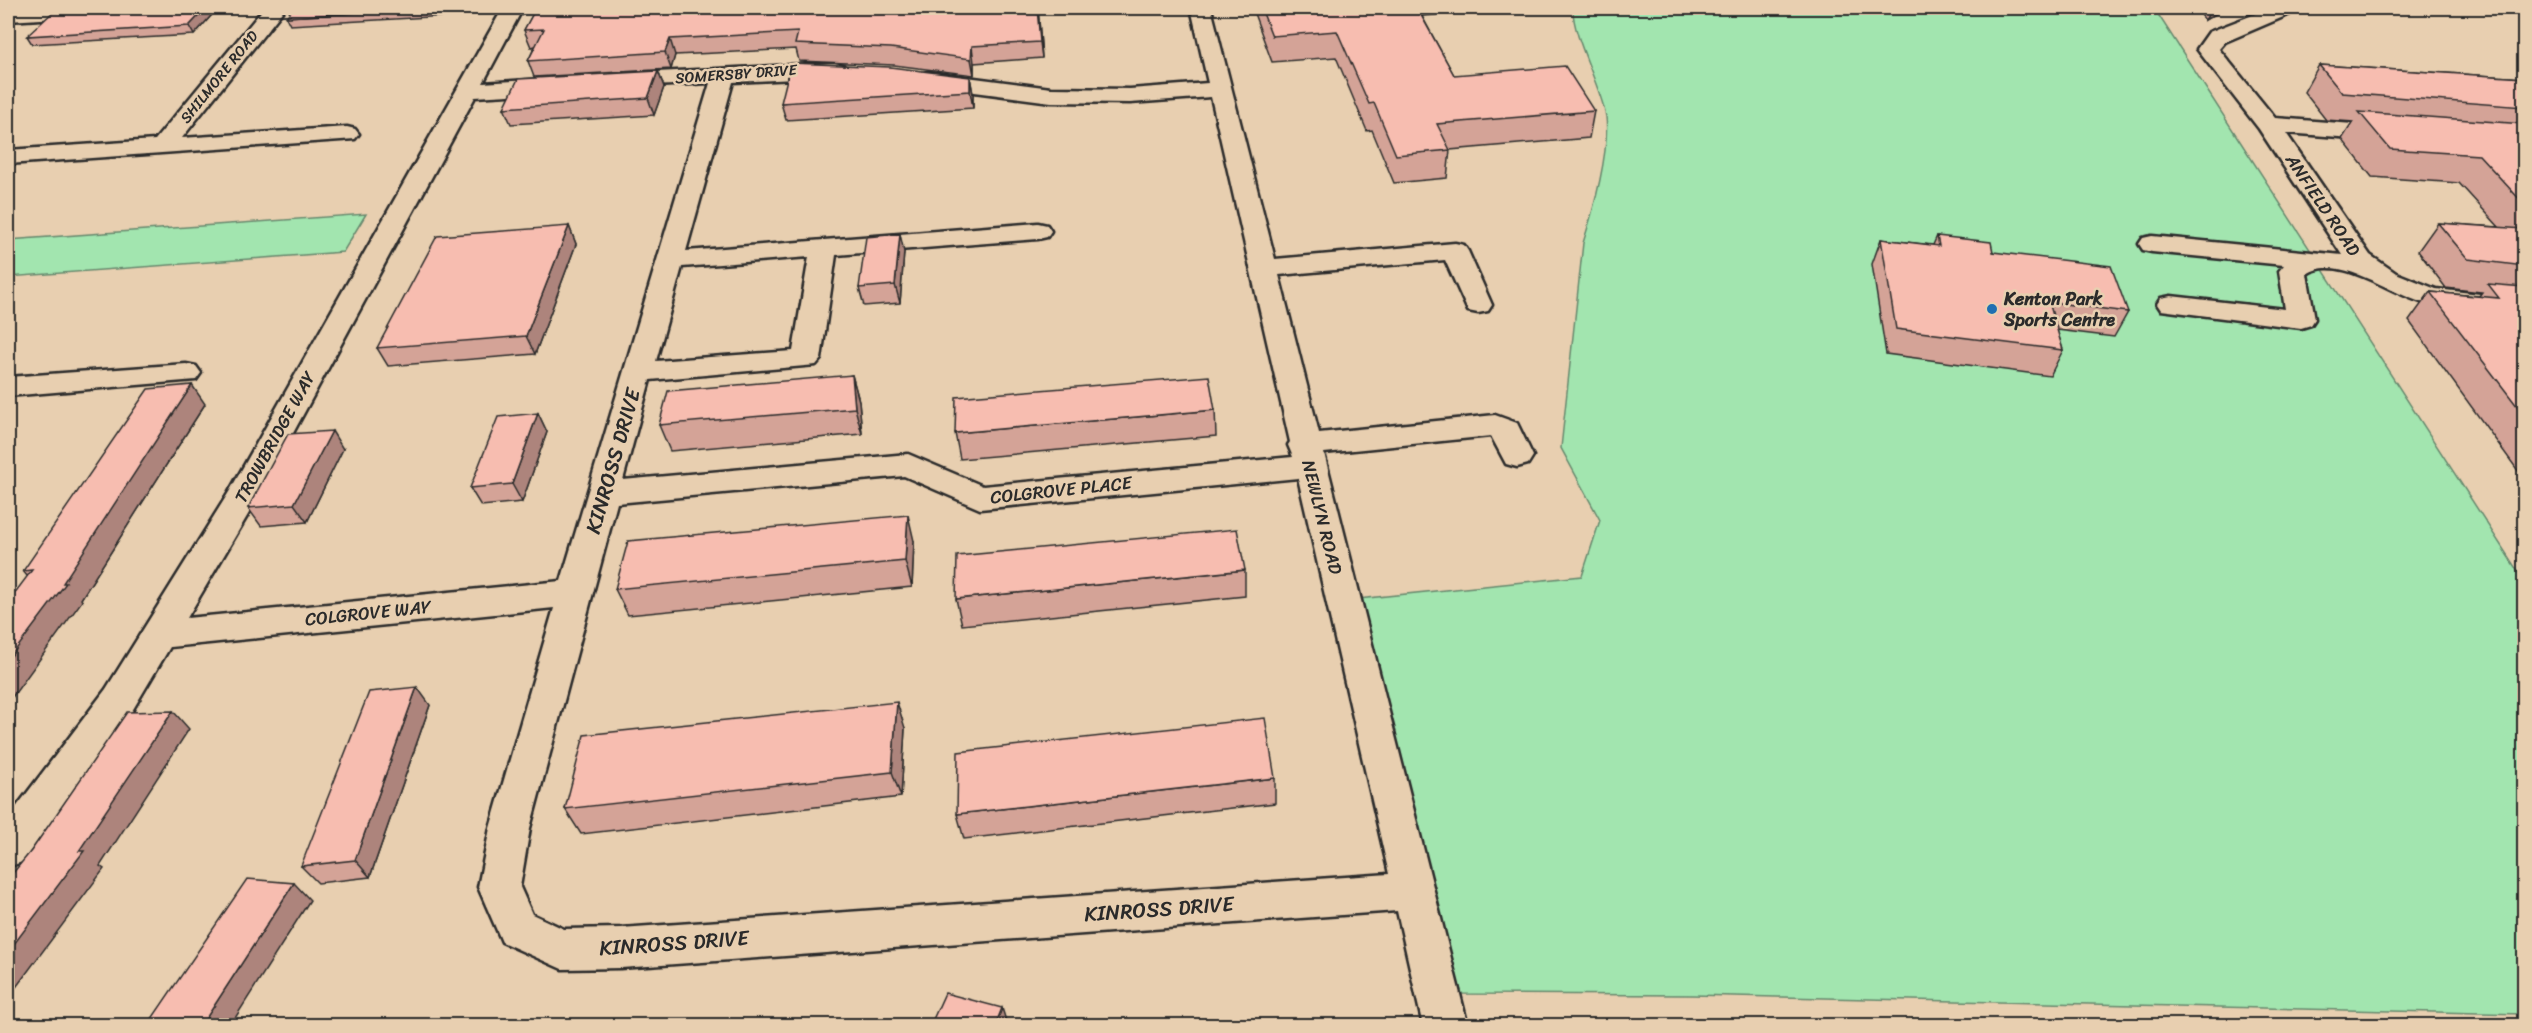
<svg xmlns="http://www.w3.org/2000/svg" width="2532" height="1033" font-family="Sriracha,sans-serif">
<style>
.green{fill:#a2e5af;stroke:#66886d;stroke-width:1.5}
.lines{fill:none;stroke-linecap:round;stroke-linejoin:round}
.minor-casing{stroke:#2b2b2b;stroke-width:5}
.minor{fill:#e8cfb0;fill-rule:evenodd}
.wall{fill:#d4a397;stroke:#2b2b2b;stroke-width:1.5}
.shaded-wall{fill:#ad847b;stroke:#2b2b2b;stroke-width:1.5}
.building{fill:#f7bdb0;stroke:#2b2b2b;stroke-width:1.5}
.poi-dot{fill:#1f6fb2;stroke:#e8cfb0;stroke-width:2}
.labels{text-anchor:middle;stroke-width:5;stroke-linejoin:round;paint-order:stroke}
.far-street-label{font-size:15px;fill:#2b2b2b;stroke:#e8cfb0}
.street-label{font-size:18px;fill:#2b2b2b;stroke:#e8cfb0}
.poi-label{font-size:18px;font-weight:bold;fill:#2b2b2b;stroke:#e8cfb0;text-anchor:start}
.near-street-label{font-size:21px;fill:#2b2b2b;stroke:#e8cfb0}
</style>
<rect width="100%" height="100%" fill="#e8cfb0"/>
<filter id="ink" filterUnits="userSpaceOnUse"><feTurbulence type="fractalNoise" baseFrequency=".0167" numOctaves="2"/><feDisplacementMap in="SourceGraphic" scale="12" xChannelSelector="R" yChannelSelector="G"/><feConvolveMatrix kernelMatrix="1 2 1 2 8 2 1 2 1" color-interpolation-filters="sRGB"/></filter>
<g filter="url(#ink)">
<g class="green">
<path d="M 1573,8 L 2154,8 L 2524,581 L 2524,1014 L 1692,995 L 1462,994 L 1430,898 L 1358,599 L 1582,576 L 1600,520 L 1561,448 L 1583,243 C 1593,212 1610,150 1606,117 C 1601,86 1572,36 1573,8 Z"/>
<path d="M 366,214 L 343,252 L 8,277 L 8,240 Z"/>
</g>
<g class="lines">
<defs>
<g id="minor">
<path d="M 28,8 L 133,8 L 130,12 L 123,14 L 8,21 L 8,9 Z"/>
<path d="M 264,8 L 285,8 L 182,138 L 347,127 L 355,129 L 359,134 L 355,139 L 8,164 L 8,150 L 155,140 Z"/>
<path d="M 503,8 L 523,8 L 483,83 L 560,78 L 568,80 L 571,85 L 568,90 L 560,92 L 475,97 L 259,496 L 187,618 L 561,581 L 710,83 L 617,88 L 609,86 L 606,81 L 609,76 L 617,74 L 835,63 L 843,65 L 846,70 L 843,75 L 835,77 L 733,82 L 686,251 L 1038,223 L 1047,225 L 1051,231 L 1047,237 L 1038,239 L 836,255 L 821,359 L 816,365 L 650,380 L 623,480 L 908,454 L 983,486 L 1293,457 L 1288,445 L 1290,442 L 1211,97 L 1130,103 L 1051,102 L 928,86 L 920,84 L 917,79 L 920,74 L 928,72 L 1051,88 L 1130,89 L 1208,83 L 1191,8 L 1211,8 L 1275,259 L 1455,243 L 1464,245 L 1468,251 L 1492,305 L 1488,311 L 1478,313 L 1468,311 L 1445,260 L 1279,275 L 1319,433 L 1495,415 L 1517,423 L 1533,456 L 1528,464 L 1517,467 L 1506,464 L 1491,436 L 1324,453 L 1468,1026 L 1423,1026 L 1397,911 L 621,968 L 562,969 L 502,942 L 478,887 L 490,828 L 554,608 L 170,647 L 132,711 L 22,862 L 8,867 L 8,818 L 106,689 L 229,492 ZM 809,257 L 793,351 L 656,361 L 682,267 ZM 904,476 L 980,509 L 1298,478 L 1389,874 L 621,928 L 564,929 L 532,914 L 520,887 L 530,828 L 617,503 Z"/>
<path d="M 2271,8 L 2298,8 L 2295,12 L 2225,42 L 2219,49 L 2275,118 L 2392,127 L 2400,129 L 2404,134 L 2400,139 L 2392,141 L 2286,133 L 2370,255 L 2396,273 L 2436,289 L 2524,299 L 2524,315 C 2493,313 2458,312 2428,304 C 2394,297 2339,252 2307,274 L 2315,319 L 2311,325 L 2301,328 L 2161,310 L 2157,304 L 2161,298 L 2171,296 L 2285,309 L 2279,271 L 2284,265 L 2152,252 L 2143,250 L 2139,244 L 2143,238 L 2152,236 L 2342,255 L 2259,129 L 2197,49 L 2209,32 Z"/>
<path d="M 186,364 L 196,366 L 201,373 L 196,380 L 8,396 L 8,377 Z"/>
</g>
</defs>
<use href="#minor" class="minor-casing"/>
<use href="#minor" class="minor"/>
</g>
<g class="wall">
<path d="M 218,8 L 194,35 L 32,44 L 27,36 Z"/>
<path d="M 453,8 L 447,16 L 290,25 L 286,17 Z"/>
<path d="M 536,8 L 1038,8 L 1042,58 L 974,63 L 974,75 L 894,65 L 799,61 L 796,49 L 675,55 L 671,69 L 534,77 L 528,61 L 535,46 L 531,47 L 524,30 Z"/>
<path d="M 1252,8 L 1437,8 L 1436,15 L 1422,16 L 1454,75 L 1594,111 L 1589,138 L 1450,150 L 1447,178 L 1394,183 L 1372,130 L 1367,131 L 1336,57 L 1272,62 Z"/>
<path d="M 2196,8 L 2226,8 L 2205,20 Z"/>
<path d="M 2319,65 L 2524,78 L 2524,479 L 2409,321 L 2430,292 L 2479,296 L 2482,292 L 2446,288 L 2418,251 L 2438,223 L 2499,227 L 2459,183 L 2372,177 L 2342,139 L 2353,122 L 2326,120 L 2304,92 Z"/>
<path d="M 658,71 L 664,87 L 654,115 L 511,124 L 504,108 Z"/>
<path d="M 970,77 L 973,94 L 973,108 L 786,120 L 781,103 Z"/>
<path d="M 569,226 L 576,244 L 535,354 L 388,366 L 377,348 Z"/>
<path d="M 1937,236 L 1993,252 L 2128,312 L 2114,337 L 2057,330 L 2063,350 L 2050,376 L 1886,354 L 1872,264 L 1881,239 L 1933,245 Z"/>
<path d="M 904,252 L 900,303 L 864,306 L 859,288 Z"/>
<path d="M 852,375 L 859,401 L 862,434 L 670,451 L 659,425 Z"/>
<path d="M 205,404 L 81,599 L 82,601 L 27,576 L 23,571 Z"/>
<path d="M 1215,410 L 1216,436 L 960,459 L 955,433 Z"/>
<path d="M 538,413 L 547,432 L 522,502 L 481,506 L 470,488 Z"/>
<path d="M 343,449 L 307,522 L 261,526 L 248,508 Z"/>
<path d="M 914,541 L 912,587 L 628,615 L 615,589 Z"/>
<path d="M 1245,570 L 1245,596 L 962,625 L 956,599 Z"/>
<path d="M 430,705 L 370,877 L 318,883 L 301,866 Z"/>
<path d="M 905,728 L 901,797 L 581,834 L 565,809 Z"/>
<path d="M 1275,778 L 1275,803 L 964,839 L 957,814 Z"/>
</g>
<g class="shaded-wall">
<path d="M 206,8 L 218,8 L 194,35 L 189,26 Z"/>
<path d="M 444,8 L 453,8 L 447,16 Z"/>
<path d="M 1037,8 L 1038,8 L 1042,58 L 1040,42 Z"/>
<path d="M 2212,8 L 2226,8 L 2205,20 Z"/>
<path d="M 670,39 L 675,55 L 671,69 L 665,52 Z"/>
<path d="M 972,46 L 974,63 L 974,75 L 971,59 Z"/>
<path d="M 658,71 L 664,87 L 654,115 L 648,98 Z"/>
<path d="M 970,77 L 973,94 L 973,108 L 970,91 Z"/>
<path d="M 569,226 L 576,244 L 535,354 L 526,336 Z"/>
<path d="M 900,234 L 904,252 L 900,303 L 895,285 Z"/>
<path d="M 852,375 L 859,401 L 862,434 L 855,408 Z"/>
<path d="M 192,385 L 205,404 L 81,599 L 82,601 L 8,703 L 8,660 Z"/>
<path d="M 538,413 L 547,432 L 522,502 L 512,484 Z"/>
<path d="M 332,431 L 343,449 L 307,522 L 294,504 Z"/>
<path d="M 908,515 L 914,541 L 912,587 L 905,561 Z"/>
<path d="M 417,687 L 430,705 L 370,877 L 355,860 Z"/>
<path d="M 897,702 L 905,728 L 901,797 L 892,772 Z"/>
<path d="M 173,711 L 189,729 L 100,866 L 104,869 L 8,998 L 8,952 Z"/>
<path d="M 294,883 L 310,900 L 230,1026 L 201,1026 Z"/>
<path d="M 1002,1008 L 1007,1024 L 1006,1026 L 995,1026 Z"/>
</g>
<g class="building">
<path d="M 118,8 L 206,8 L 189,26 L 27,36 L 53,12 Z"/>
<path d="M 293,8 L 444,8 L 286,17 Z"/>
<path d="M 536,8 L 1037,8 L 1040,42 L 972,46 L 971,59 L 891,48 L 795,44 L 798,32 L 670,39 L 665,52 L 528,61 L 544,29 L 524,30 Z"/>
<path d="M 1261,8 L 1417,8 L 1454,75 L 1565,66 L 1594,111 L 1437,124 L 1450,150 L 1396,155 L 1374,103 L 1369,104 L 1337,31 L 1272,36 Z"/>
<path d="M 791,63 L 890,67 L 970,77 L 970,91 L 781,103 Z"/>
<path d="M 2319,65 L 2524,78 L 2524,107 L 2342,93 Z"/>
<path d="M 658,71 L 648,98 L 504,108 L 518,79 Z"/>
<path d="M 2359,112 L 2524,124 L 2524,204 L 2479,155 L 2390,149 Z"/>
<path d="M 2438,223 L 2524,229 L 2524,266 L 2468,259 Z"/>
<path d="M 569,226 L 526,336 L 377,348 L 437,236 Z"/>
<path d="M 900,234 L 895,285 L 859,288 L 866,237 Z"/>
<path d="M 1937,236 L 1991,242 L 1993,252 L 2111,266 L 2128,312 L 2049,302 L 2063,350 L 1896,329 L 1881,239 L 1939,246 Z"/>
<path d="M 2488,284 L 2524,287 L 2524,415 L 2430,292 L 2499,298 Z"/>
<path d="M 852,375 L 855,408 L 659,425 L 668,391 Z"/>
<path d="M 1209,376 L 1215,410 L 955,433 L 956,397 Z"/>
<path d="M 192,385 L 63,583 L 66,583 L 8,660 L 8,602 L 32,570 L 23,571 L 148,389 Z"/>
<path d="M 538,413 L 512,484 L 470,488 L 498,417 Z"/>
<path d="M 332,431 L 294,504 L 248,508 L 288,434 Z"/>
<path d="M 908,515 L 905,561 L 615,589 L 628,541 Z"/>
<path d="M 1237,529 L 1245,570 L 956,599 L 957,556 Z"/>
<path d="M 417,687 L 355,860 L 301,866 L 369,692 Z"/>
<path d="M 897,702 L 892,772 L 565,809 L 584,735 Z"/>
<path d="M 173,711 L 79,851 L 84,851 L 8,952 L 8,879 L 31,851 L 127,712 Z"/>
<path d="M 1265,718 L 1275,778 L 957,814 L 958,752 Z"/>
<path d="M 247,879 L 294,883 L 201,1026 L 147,1026 Z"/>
<path d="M 945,993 L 1002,1008 L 995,1026 L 930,1026 Z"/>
</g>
</g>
<circle class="poi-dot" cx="1992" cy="309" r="6"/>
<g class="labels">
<g class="far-street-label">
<text transform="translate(736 74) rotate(-4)" y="5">SOMERSBY DRIVE</text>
<text transform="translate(219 77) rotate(-51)" y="5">SHILMORE ROAD</text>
</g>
<g class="street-label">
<text transform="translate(2323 205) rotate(56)" y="6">ANFIELD ROAD</text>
<text transform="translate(275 437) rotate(-61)" y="6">TROWBRIDGE WAY</text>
<text transform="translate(1061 490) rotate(-6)" y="6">COLGROVE PLACE</text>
<text transform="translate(1322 517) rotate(76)" y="6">NEWLYN ROAD</text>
<text transform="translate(368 613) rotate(-6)" y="6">COLGROVE WAY</text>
</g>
<g class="poi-label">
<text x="2004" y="305">Kenton Park<tspan x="2004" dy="21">Sports Centre</tspan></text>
</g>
<g class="near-street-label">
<text transform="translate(613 461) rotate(-74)" y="7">KINROSS DRIVE</text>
<text transform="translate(1159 909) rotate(-4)" y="7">KINROSS DRIVE</text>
<text transform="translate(674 943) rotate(-4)" y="7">KINROSS DRIVE</text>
</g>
</g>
<rect width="2532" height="1033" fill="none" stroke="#e8cfb0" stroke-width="30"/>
<rect x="15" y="15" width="2502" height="1003" fill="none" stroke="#2b2b2b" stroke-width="2" filter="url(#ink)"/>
</svg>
